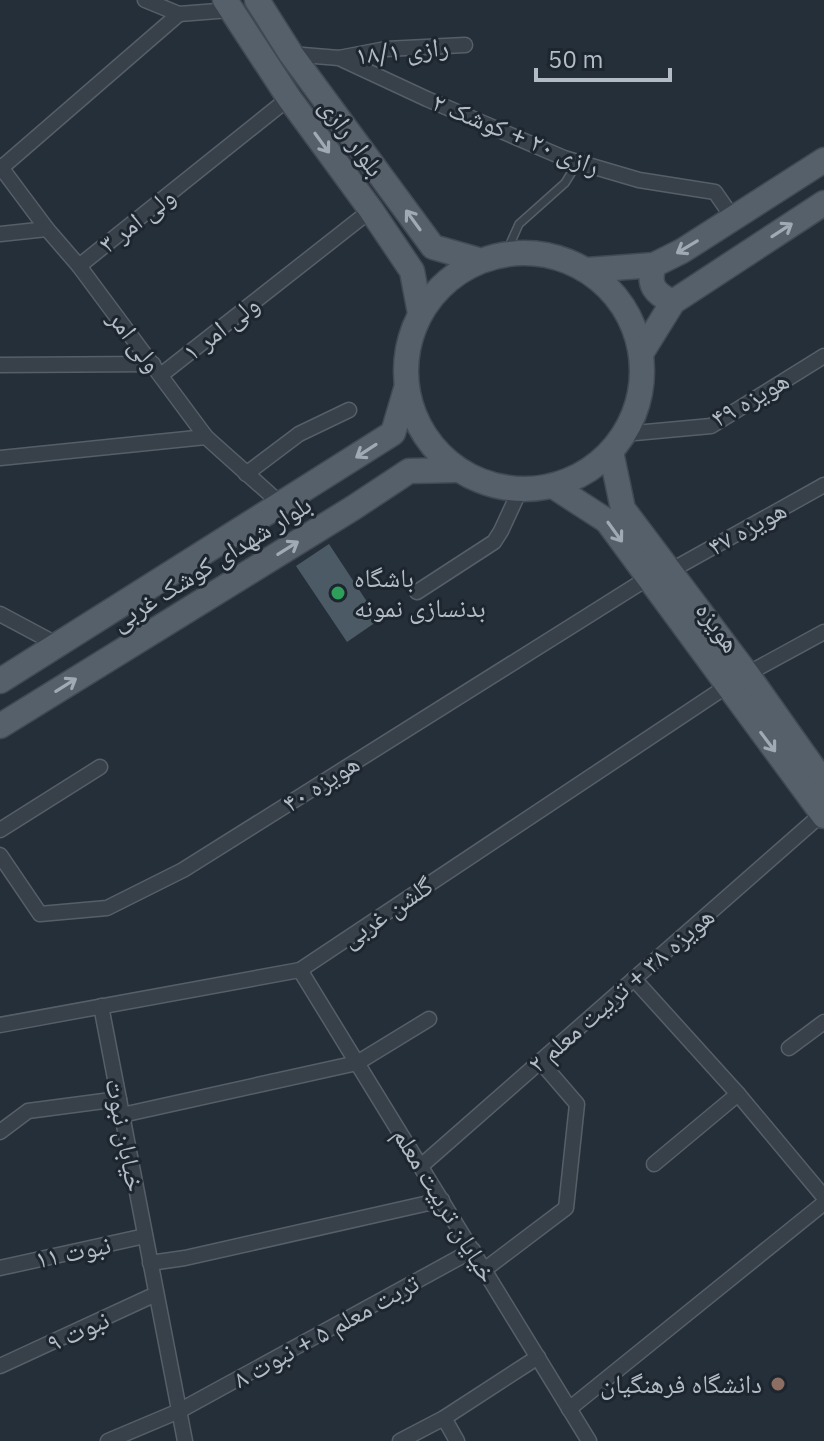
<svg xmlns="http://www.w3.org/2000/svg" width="824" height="1441" font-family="'IBM Plex Sans','Noto Naskh Arabic',sans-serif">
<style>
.building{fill:#4c5a65}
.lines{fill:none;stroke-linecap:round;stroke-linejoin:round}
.lane-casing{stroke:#565f68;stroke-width:10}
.street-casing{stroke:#565f68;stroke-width:17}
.primary-casing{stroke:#414a53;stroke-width:27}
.lane{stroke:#38414a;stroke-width:7}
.street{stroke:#38414a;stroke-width:14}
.primary{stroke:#56606a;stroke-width:24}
.oneway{stroke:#a0aab4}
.leisure-dot{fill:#2e9e5b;stroke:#1d262f;stroke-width:3}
.education-dot{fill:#8d6e63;stroke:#1d262f;stroke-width:3}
.labels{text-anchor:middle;stroke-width:6;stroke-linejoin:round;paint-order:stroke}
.street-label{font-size:26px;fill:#b3bcc6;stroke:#1d262f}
.poi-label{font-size:26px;fill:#b3bcc6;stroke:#1d262f;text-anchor:start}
</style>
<rect width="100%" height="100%" fill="#242f3a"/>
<path class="building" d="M 329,544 L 379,620 L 347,642 L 296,566 Z"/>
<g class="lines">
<defs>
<path id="lane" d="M 506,253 L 519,224 L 565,183 L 578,162"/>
<g id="street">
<path d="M 145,0 L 179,14 L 230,10"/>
<path d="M 291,54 L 339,58 L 427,99 L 564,158 L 639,180 L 715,192 L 733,218"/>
<path d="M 339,58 L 386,49 L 465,45"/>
<path d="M 0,166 L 47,229 L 79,266 L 206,437 L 282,505"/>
<path d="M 0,169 L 179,14"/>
<path d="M 0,234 L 47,229"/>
<path d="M 79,266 L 289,98"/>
<path d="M 0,365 L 153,364"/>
<path d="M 161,375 L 371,210"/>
<path d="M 624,434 L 711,426 L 824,356"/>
<path d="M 0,458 L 206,437"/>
<path d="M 246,474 L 299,434 L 349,410"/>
<path d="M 670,571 L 824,485"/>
<path d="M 417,592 L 494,542 L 501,531 L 520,490"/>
<path d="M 0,614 L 58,645"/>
<path d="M 747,674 L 824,632"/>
<path d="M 0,830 L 100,767"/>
<path d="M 0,855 L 40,914 L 107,908 L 183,870 L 648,578"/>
<path d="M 300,970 L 589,1441"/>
<path d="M 634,979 L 738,1094 L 824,1197"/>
<path d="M 101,1006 L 185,1441"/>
<path d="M 0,1025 L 300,970 L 727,686"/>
<path d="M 789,1048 L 824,1022"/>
<path d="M 122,1115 L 357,1063 L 429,1019"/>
<path d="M 0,1132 L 28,1111 L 119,1099"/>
<path d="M 654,1164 L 738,1094"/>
<path d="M 421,1166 L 822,814"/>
<path d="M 150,1263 L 185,1258 L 442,1200"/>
<path d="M 0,1268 L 145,1236"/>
<path d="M 484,1270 L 566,1208 L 577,1104 L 540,1061"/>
<path d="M 0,1366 L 156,1294"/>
<path d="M 569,1409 L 824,1203"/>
<path d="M 444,1418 L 457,1441"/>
<path d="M 108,1441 L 179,1411 L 473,1250"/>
<path d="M 400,1441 L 444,1418 L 538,1357"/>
</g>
<g id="primary">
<path d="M 225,0 L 289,98 L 371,210 L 412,271 L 420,313"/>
<path d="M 257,0 L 291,54 L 433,247 L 475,259"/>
<circle cx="524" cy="371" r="118"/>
<path d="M 654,265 C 647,285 655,294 673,302"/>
<path d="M 587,270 L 654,265 L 682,251 L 824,160"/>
<path d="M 642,352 L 673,302 L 824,203"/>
<path d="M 611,452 L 623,509 L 747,674 L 824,783"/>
<path d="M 553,486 L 607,521 L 824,816"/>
<path d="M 0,681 L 393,433 L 406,389"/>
<path d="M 0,726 L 353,508 L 409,471 L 457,470"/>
</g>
</defs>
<use href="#lane" class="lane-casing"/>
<use href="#street" class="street-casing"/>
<use href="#primary" class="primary-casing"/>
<use href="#lane" class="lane"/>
<use href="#street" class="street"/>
<use href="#primary" class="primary"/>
</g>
<defs><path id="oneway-shaft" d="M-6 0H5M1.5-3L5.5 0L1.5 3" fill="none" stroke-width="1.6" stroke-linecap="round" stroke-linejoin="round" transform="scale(2)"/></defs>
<g class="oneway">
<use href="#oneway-shaft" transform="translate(322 143) rotate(54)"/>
<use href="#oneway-shaft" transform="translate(413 220) rotate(-126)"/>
<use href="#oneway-shaft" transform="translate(782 230) rotate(-33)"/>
<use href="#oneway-shaft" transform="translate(687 247) rotate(149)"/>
<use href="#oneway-shaft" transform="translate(366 451) rotate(147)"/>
<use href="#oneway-shaft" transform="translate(615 532) rotate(54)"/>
<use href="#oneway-shaft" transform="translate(288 548) rotate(-32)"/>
<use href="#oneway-shaft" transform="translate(66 685) rotate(-32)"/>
<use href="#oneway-shaft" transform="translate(768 742) rotate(53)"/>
</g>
<circle class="leisure-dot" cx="338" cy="593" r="8"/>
<circle class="education-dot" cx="778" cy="1384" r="8"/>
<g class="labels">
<g class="street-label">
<text transform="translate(402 51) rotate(-6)" y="9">رازی ۱۸/۱</text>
<text transform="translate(516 134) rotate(22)" y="9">رازی ۲۰ + کوشک ۲</text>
<text transform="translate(352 137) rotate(54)" y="9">بلوار رازی</text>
<text transform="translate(137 220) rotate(-38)" y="9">ولی امر ۳</text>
<text transform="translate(221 328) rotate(-38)" y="9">ولی امر ۱</text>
<text transform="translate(135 341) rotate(53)" y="9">ولی امر</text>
<text transform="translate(750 399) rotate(-30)" y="9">هویزه ۴۹</text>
<text transform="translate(747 528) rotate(-29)" y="9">هویزه ۴۷</text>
<text transform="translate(211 563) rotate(-32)" y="9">بلوار شهدای کوشک غربی</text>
<text transform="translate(718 627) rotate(54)" y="9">هویزه</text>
<text transform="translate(321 783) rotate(-32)" y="9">هویزه ۴۰</text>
<text transform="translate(387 912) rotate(-34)" y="9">گلشن غربی</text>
<text transform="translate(621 990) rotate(-41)" y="9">هویزه ۳۸ + تربیت معلم ۲</text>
<text transform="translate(125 1135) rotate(79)" y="9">خیابان نبوت</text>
<text transform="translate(445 1205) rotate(59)" y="9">خیایان تربیت معلم</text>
<text transform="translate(73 1252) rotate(-12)" y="9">نبوت ۱۱</text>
<text transform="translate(78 1331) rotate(-24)" y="9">نبوت ۹</text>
<text transform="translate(326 1331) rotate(-29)" y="9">تربت معلم ۵ + نبوت ۸</text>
</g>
<g class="poi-label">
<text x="354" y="587">باشگاه<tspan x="354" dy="30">بدنسازی نمونه</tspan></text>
<text x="762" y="1393" text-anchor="end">دانشگاه فرهنگیان</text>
</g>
</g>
<path d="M536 68v12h134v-12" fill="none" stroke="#b3bcc6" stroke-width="4"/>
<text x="548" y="68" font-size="24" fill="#b3bcc6" stroke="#1d262f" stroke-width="6" paint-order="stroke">50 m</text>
</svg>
